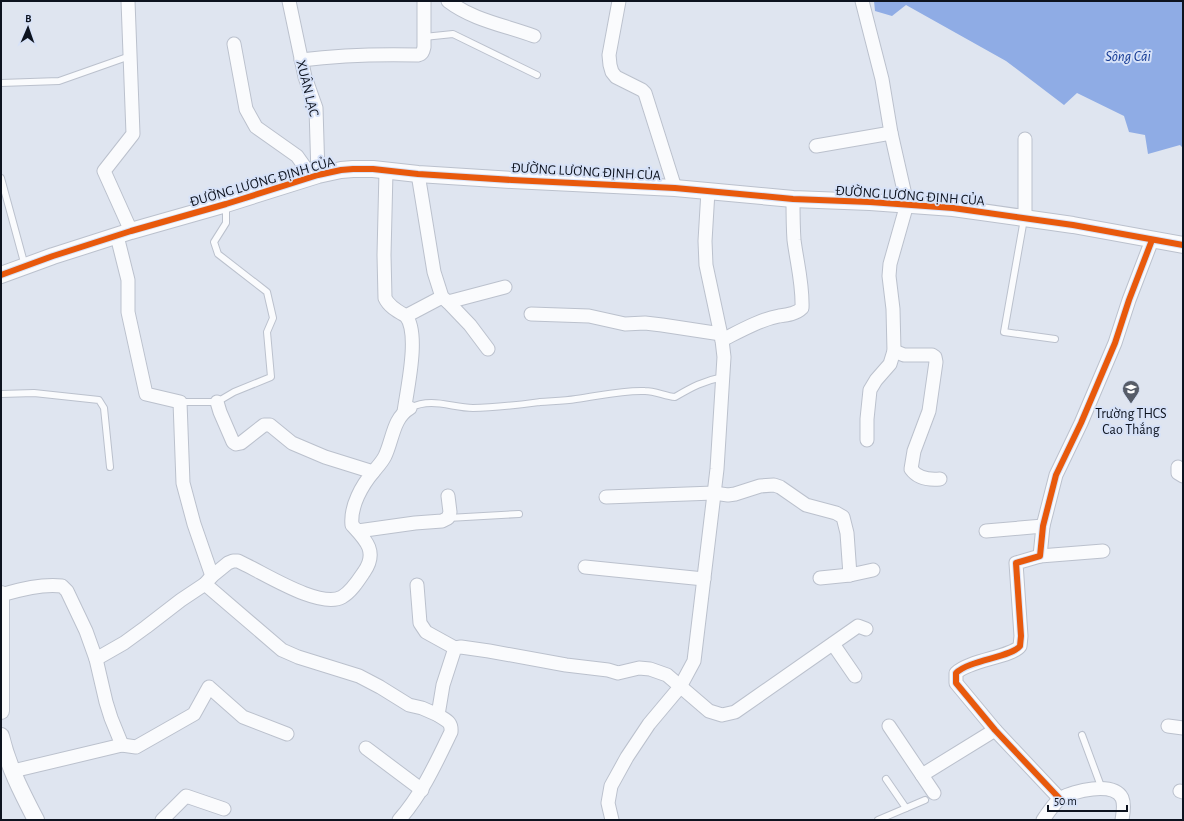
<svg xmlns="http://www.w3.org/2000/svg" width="1184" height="821" font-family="'Alegreya Sans',sans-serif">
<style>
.water{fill:#8face5}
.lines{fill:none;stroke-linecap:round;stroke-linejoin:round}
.service-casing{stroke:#bbc1cd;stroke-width:8}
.minor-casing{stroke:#bbc1cd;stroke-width:15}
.tertiary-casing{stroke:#bbc1cd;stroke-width:18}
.service{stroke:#fafbfd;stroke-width:6}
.minor{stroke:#fafbfd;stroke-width:13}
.tertiary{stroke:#fafbfd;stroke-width:16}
.cycleway-casing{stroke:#d7e2f8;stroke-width:8}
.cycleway{stroke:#e8590c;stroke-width:6}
.labels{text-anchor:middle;stroke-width:4;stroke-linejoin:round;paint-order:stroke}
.street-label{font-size:14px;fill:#0d131f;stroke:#d7e2f8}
.poi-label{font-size:14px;fill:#0d131f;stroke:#d7e2f8}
.water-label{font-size:15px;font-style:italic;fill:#153b94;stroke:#d7e2f8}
</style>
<rect width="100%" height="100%" fill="#dfe5f0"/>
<path class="water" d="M 874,1 L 1183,1 L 1183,148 L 1180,145 L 1148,154 L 1145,135 L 1129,132 L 1124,116 L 1077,93 L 1064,105 L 1006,61 L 906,5 L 892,16 L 875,11 Z"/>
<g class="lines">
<defs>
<g id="service">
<path d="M 424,37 L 453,34 L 537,75"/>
<path d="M 1,83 L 59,81 L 130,56"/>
<path d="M 1,178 L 25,266"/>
<path d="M 1024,219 L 1004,332 L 1055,339"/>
<path d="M 1,394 L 34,393 L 99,400 L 104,408 L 110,467"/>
<path d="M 180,402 L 217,402 L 234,392 L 271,377 L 267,332 L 273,318 L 267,292 L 218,254 L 214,242 L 226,223 L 226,206"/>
<path d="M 410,408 C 432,397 452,408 473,408 C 495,408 517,405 540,402 C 552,401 564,401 576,399 C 599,396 622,390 645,391 C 655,391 665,396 675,397 C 692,387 703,381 723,377"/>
<path d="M 448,518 L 519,514"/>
<path d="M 1082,735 L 1102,789"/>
<path d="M 886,779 L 906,808"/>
<path d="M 878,820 L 925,800"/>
</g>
<g id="minor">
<path d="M 128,1 L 133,134 L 104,171 L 131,231"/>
<path d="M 289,1 L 305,77 L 316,108 L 318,175"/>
<path d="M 448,1 C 473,20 504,25 534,36"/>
<path d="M 619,1 L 609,55 L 610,65 L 612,72 L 616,77 L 642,90 L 645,93 L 675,188"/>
<path d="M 862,1 L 882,79 L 891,133 L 907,204 L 890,264 L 889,276 L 893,309 L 894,351 L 890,364 L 876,380 L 870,390 L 867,419 L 867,440"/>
<path d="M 234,44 L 246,109 L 256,127 L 297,156 L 312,177"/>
<path d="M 301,60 C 341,55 378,54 418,55 C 422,54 423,52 424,47 L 424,1"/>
<path d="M 816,146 L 891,133"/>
<path d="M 386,171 L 384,255 L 385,298 C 389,307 399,312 406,316 C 420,334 407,389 404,412"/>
<path d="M 418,174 L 434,272 L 442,297 L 448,302 L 470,325 L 488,349"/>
<path d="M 1025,218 L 1025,139"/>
<path d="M 117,236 L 128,280 L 128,312 L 146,394 L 180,402 L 183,483 L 194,524 L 212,576"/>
<path d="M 448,302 L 505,287"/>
<path d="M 531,314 L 589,316 L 625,324 L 645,323 L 662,325 L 721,334"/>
<path d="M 406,316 L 442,297"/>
<path d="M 722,340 C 740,331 759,320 779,316 C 787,315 796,314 802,308 C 803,285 797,263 794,240 C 793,226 793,213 793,199"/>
<path d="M 894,351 L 904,355 L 932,355 L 935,357 L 936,362 L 929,411 L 914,451 L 911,469 C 918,479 929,480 940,479"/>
<path d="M 217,402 L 220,412 L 233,442 L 236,444 L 241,443 L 264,425 L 270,425 L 292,443 L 325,457 L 373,472"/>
<path d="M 1178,467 L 1178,473 L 1183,476"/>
<path d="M 606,497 L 714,493 L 728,495 L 735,494 L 760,486 L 774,485 L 780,487 L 806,505 L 836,513 L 843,517 L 847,533 L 850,575 L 873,570"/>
<path d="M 358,531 L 415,523 L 442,521 L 448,518 L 450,512 L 448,496"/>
<path d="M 986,531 L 1043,526"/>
<path d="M 1040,556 L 1103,551"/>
<path d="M 585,567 L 704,579"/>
<path d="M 820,578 L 850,575"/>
<path d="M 205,584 L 282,650 L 298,657 L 359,676 L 380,687 L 409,705 L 422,708 L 438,715"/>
<path d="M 417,585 L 420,623 L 426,632 L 455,648"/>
<path d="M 1,595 C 22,589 41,584 62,586 L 67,591 L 86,631 L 96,659 L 124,643 L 146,627 L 181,600 L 205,584 L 212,576 L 228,563 L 233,561 L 238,561 L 246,565 C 267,575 321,609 342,597 C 351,592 358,581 364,572 C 378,552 366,540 352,525 C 350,506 362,485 374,471 C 378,466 382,462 385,456 C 393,439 393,418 410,408"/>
<path d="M 833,644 L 855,676"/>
<path d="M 96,659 L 106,702 L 111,718 L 122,745"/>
<path d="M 889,726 L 934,793"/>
<path d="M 1168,726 L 1183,728"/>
<path d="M 366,748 L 422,790"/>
<path d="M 13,771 L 122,745 L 136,747 L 194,714 L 209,687 L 243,717 L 287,734"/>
<path d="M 922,775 L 995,730"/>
<path d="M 1180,791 L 1183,792"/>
<path d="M 1060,799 L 995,730 L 956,683 L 956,673 C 969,660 1012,657 1020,646 L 1021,636 L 1016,563 L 1040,556 L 1043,526 L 1056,475 L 1081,423 L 1115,343 L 1129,300 L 1152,240"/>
<path d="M 162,820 L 186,796 L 224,809"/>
<path d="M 399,820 C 422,794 436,763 451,732 C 452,721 445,720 438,715 L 443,685 L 455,648 L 461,647 L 489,651 L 566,665 L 608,670 L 618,673 L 639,668 L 650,669 L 667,675 L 709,711 L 722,715 L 735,712 L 858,626 L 866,629"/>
<path d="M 612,820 L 608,803 L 611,786 L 627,757 L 649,724 L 680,687 L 694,661 L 717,469 L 724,357 L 722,340 L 706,265 L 705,241 L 708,191"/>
<path d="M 1043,820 C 1047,814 1055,802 1061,798 C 1073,791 1113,781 1122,798 C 1125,805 1123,813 1122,820"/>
</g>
<g id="tertiary">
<path d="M 1,275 L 53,256 L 131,231 L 226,204 L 318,175 L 341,170 L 353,169 L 373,169 L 418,174 L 512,180 L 675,188 L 793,199 L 870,202 L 953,208 L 1073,225 L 1183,245"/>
<path d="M 1,594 L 1,711"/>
<path d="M 1,736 C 8,766 22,793 36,820"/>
</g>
</defs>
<use href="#service" class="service-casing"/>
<use href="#minor" class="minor-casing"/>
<use href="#tertiary" class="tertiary-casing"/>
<use href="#service" class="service"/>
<use href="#minor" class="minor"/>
<use href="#tertiary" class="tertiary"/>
<defs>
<g id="cycleway">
<path d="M 1,275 L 53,256 L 131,231 L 226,204 L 318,175 L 341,170 L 353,169 L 373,169 L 418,174 L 512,180 L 675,188 L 793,199 L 870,202 L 953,208 L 1073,225 L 1183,245"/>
<path d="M 1060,799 L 995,730 L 956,683 L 956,673 C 969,660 1012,657 1020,646 L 1021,636 L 1016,563 L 1040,556 L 1043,526 L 1056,475 L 1081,423 L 1115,343 L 1129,300 L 1152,240"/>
</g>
</defs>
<use href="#cycleway" class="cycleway-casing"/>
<use href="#cycleway" class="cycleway"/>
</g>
<defs>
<symbol id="school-pin" viewBox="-11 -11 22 30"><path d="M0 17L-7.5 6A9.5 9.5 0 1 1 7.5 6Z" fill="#565c68" stroke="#d7e2f8"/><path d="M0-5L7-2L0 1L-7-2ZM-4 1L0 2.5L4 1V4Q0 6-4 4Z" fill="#fff"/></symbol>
</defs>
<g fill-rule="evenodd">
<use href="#school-pin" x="1121" y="379" width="20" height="27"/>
</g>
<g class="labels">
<g class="street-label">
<text transform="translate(308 88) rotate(76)" y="5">XUÂN LẠC</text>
<text transform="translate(586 171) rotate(3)" y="5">ĐƯỜNG LƯƠNG ĐỊNH CỦA</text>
<text transform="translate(262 181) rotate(-16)" y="5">ĐƯỜNG LƯƠNG ĐỊNH CỦA</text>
<text transform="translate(910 195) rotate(4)" y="5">ĐƯỜNG LƯƠNG ĐỊNH CỦA</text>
</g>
<g class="poi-label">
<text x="1131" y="418">Trường THCS<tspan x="1131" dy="16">Cao Thắng</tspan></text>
</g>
<g class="water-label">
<text x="1128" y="61">Sông Cái</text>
</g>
</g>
<rect width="1184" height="821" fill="none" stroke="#0d131f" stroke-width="4"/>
<g transform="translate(28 28) rotate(2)" stroke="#d7e2f8" stroke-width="3" paint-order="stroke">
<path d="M0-3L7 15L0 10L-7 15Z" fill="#0d131f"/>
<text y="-6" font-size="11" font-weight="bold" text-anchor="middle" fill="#0d131f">B</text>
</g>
<path d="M1048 805v6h79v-6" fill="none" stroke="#0d131f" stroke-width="2"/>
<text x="1054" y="805" font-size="12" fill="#0d131f" stroke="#d7e2f8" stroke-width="3" paint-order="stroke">50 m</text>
</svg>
